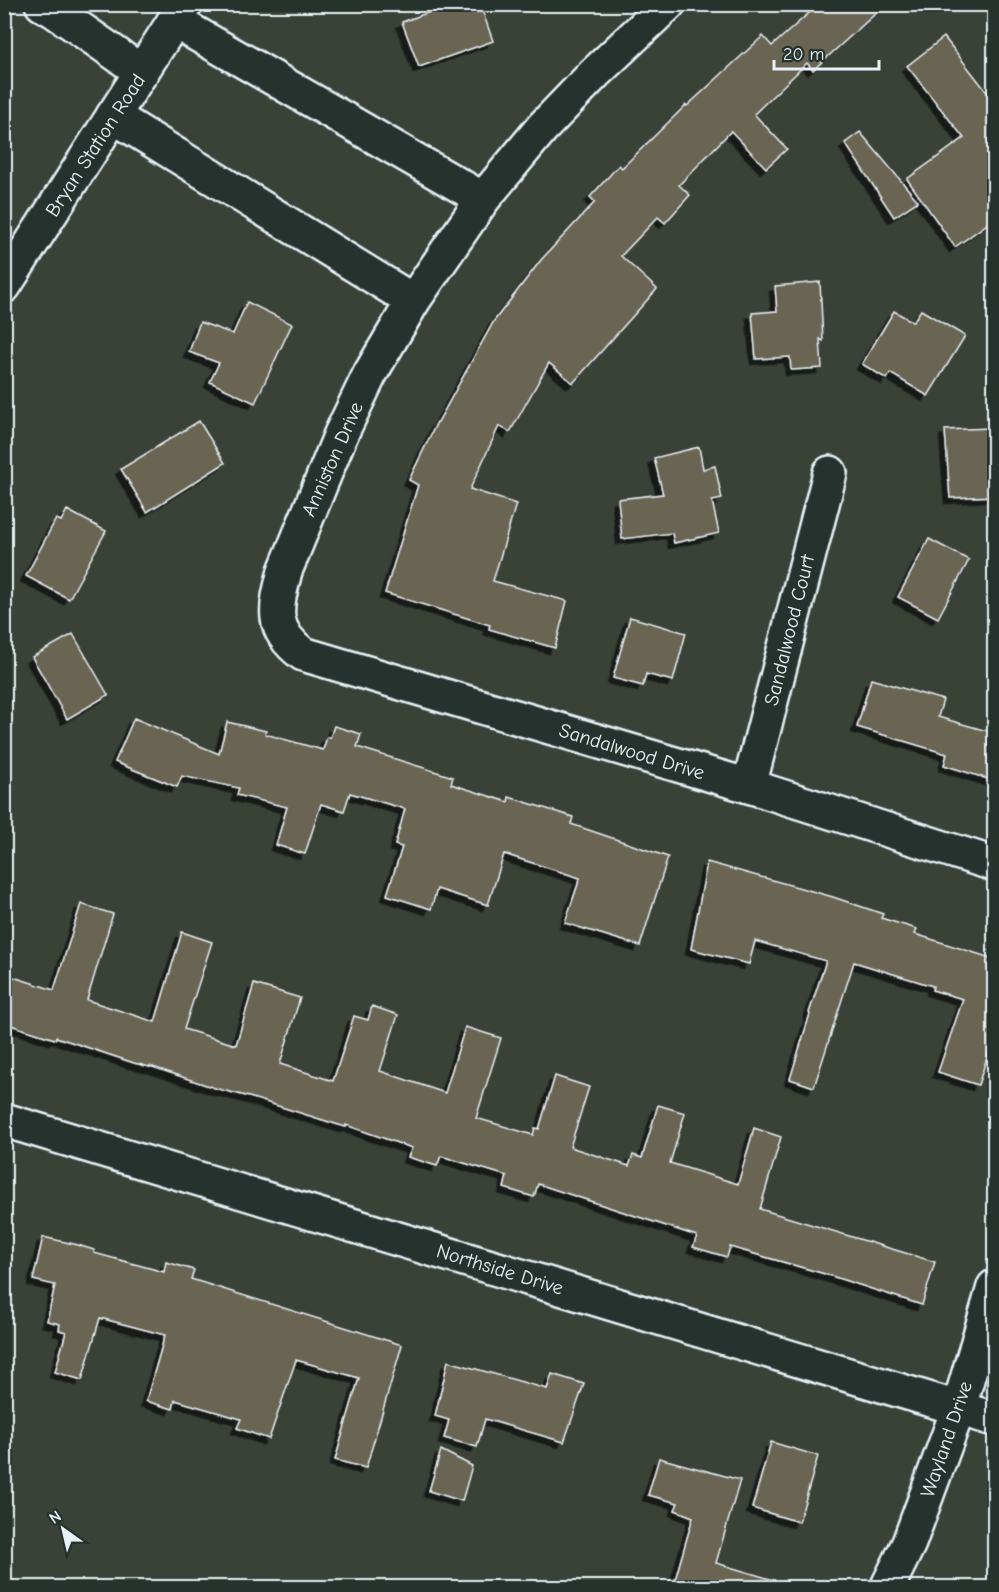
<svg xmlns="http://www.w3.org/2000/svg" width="999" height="1592" font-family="'Comic Neue',sans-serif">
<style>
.building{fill:#6a6553;stroke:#e8f1f8;stroke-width:1.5;filter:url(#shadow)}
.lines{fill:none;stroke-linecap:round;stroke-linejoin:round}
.minor-casing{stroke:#e8f1f8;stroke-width:38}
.tertiary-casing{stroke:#e8f1f8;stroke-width:38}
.secondary-casing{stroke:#e8f1f8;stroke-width:38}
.minor{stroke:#26332d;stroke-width:33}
.tertiary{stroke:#26332d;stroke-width:33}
.secondary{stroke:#26332d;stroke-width:33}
.labels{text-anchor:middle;stroke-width:4.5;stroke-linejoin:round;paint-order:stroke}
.street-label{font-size:20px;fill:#e8f1f8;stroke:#26332d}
</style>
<defs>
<filter id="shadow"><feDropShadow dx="-5.5" dy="5.5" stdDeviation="0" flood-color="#0009"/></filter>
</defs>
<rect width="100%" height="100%" fill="#3a4238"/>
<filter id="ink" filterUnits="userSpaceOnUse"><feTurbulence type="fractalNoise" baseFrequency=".0167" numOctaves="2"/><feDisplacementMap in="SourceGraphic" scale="12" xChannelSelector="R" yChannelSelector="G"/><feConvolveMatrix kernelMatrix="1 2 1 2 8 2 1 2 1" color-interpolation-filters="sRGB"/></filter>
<g filter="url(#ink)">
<g class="building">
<path d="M 452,4 L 480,4 L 493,41 L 419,67 L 402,22 Z"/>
<path d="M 819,4 L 886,4 L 813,70 L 807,63 L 754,114 L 787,149 L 766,168 L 731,131 L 679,185 L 690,195 L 665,223 L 658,217 L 621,256 L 657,289 L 573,383 L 549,363 L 510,432 L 499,426 L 470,489 L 516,504 L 493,581 L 567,601 L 555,648 L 489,629 L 490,625 L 385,593 L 418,485 L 409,480 L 437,422 L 438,422 L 494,321 L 541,260 L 595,202 L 590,197 L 619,165 L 622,168 L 686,105 L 687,106 L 763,36 L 772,46 Z"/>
<path d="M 944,37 L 994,101 L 994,219 L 955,247 L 907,179 L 964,138 L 907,66 Z"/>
<path d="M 860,132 L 918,201 L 894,217 L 845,143 Z"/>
<path d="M 820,282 L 823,341 L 820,339 L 822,368 L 791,370 L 790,357 L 756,359 L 752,313 L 777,311 L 775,286 Z"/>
<path d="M 247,302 L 292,324 L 255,403 L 210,382 L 219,363 L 189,352 L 200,322 L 233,334 Z"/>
<path d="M 921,310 L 965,336 L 928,396 L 890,373 L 887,379 L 862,364 L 894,311 L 913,322 Z"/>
<path d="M 199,421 L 225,463 L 147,512 L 121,469 Z"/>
<path d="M 990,428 L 994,496 L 950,498 L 945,430 Z"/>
<path d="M 699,447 L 703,469 L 715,466 L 722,499 L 712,501 L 719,533 L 674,543 L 672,533 L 622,539 L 618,499 L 663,494 L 654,458 Z"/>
<path d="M 67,510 L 106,531 L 69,599 L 26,576 L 56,519 L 61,521 Z"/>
<path d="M 929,539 L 969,560 L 938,618 L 898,597 Z"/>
<path d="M 630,617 L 686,633 L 673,681 L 646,674 L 643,686 L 613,678 Z"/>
<path d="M 73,634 L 108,695 L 67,719 L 32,657 Z"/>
<path d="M 871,679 L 943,700 L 938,717 L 994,733 L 994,781 L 944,765 L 947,754 L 857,727 Z"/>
<path d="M 134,718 L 219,754 L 227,722 L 266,731 L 265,734 L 323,750 L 327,737 L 330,738 L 334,726 L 361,734 L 357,747 L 453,777 L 451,784 L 508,802 L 509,797 L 573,817 L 571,824 L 668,857 L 640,946 L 565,923 L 580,878 L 504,854 L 488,905 L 437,889 L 431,909 L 387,895 L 402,847 L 395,845 L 405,809 L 350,793 L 344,811 L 321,804 L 305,854 L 276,845 L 287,807 L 237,795 L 239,788 L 182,776 L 177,787 L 115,762 Z"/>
<path d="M 707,862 L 833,897 L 883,914 L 881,918 L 917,929 L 915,934 L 994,959 L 994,1036 L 978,1085 L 938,1072 L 963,999 L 932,990 L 933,986 L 854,962 L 814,1087 L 790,1079 L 810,1014 L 809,1013 L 826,961 L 755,941 L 749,964 L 691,949 Z"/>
<path d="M 81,904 L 113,914 L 87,1000 L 155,1022 L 182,932 L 212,942 L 184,1029 L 236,1045 L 254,984 L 300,998 L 280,1064 L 333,1081 L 354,1016 L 368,1020 L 372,1006 L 398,1015 L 380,1071 L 445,1093 L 465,1027 L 501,1038 L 476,1118 L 533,1135 L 535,1128 L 539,1129 L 555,1076 L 589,1087 L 570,1147 L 629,1166 L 633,1155 L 642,1158 L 658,1105 L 685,1113 L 670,1163 L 738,1184 L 754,1128 L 781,1137 L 760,1209 L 935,1262 L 922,1305 L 825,1274 L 730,1247 L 727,1257 L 693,1247 L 697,1236 L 538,1184 L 534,1197 L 504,1188 L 507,1176 L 441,1156 L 437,1166 L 408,1157 L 412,1148 L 346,1125 L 346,1127 L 342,1126 L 246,1096 L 218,1089 L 150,1066 L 150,1067 L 134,1063 L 56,1037 L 55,1039 L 4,1023 L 4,994 L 10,976 L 54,990 Z"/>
<path d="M 43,1237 L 78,1245 L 94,1250 L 94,1253 L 164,1272 L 166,1262 L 194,1270 L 191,1279 L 402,1345 L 366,1468 L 335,1460 L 359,1378 L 296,1360 L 269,1439 L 237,1428 L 241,1419 L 175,1400 L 173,1409 L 146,1401 L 165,1335 L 100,1318 L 82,1380 L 55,1372 L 66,1332 L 59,1330 L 60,1324 L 47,1321 L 55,1285 L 33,1280 Z"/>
<path d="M 448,1361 L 547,1389 L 552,1374 L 584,1384 L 564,1442 L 485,1419 L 477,1447 L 444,1438 L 449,1420 L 435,1416 Z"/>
<path d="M 771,1442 L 818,1456 L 799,1522 L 752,1508 Z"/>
<path d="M 441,1450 L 472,1466 L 462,1501 L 429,1491 Z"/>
<path d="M 659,1458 L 740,1480 L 716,1563 L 774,1580 L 773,1587 L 673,1587 L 693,1517 L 675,1510 L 678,1503 L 648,1495 Z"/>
</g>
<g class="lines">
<defs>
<g id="minor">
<path d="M 42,4 L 53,10 L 142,72"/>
<path d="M 413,301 L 370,374 L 341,434 L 285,571 C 276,607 269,629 303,654 L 749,786 L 994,864"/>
<path d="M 749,786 L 830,473"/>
<path d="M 4,1120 L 994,1419"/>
<path d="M 887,1588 L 909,1543 L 959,1407 L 994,1287"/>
</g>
<g id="tertiary">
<path d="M 174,21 L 483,199"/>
<path d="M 113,116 L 413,301 L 483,199 L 542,128 L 595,73 L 668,4"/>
</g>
<path id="secondary" d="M 4,286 L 185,4"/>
</defs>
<use href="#minor" class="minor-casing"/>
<use href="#tertiary" class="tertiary-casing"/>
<use href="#secondary" class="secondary-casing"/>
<use href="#minor" class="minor"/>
<use href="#tertiary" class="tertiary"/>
<use href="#secondary" class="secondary"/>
</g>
</g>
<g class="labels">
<g class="street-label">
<text transform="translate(95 145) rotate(-57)" y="7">Bryan Station Road</text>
<text transform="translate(332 459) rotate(-66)" y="7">Anniston Drive</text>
<text transform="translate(789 630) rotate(-76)" y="7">Sandalwood Court</text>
<text transform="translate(632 751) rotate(17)" y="7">Sandalwood Drive</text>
<text transform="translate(500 1269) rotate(17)" y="7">Northside Drive</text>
<text transform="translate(946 1439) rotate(-71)" y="7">Wayland Drive</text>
</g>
</g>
<rect width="999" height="1592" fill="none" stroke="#26332d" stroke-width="24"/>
<rect x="12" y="12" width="975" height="1568" fill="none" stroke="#e8f1f8" stroke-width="2" filter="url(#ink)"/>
<g transform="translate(63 1529) rotate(326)" stroke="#26332d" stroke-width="4.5" paint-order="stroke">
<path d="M0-4.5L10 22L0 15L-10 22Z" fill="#e8f1f8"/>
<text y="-9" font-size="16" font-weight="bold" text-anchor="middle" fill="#e8f1f8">N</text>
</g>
<path d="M774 60v9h105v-9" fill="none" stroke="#e8f1f8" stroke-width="3"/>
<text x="783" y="60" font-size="18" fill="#e8f1f8" stroke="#26332d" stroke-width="4.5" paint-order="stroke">20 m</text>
</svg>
